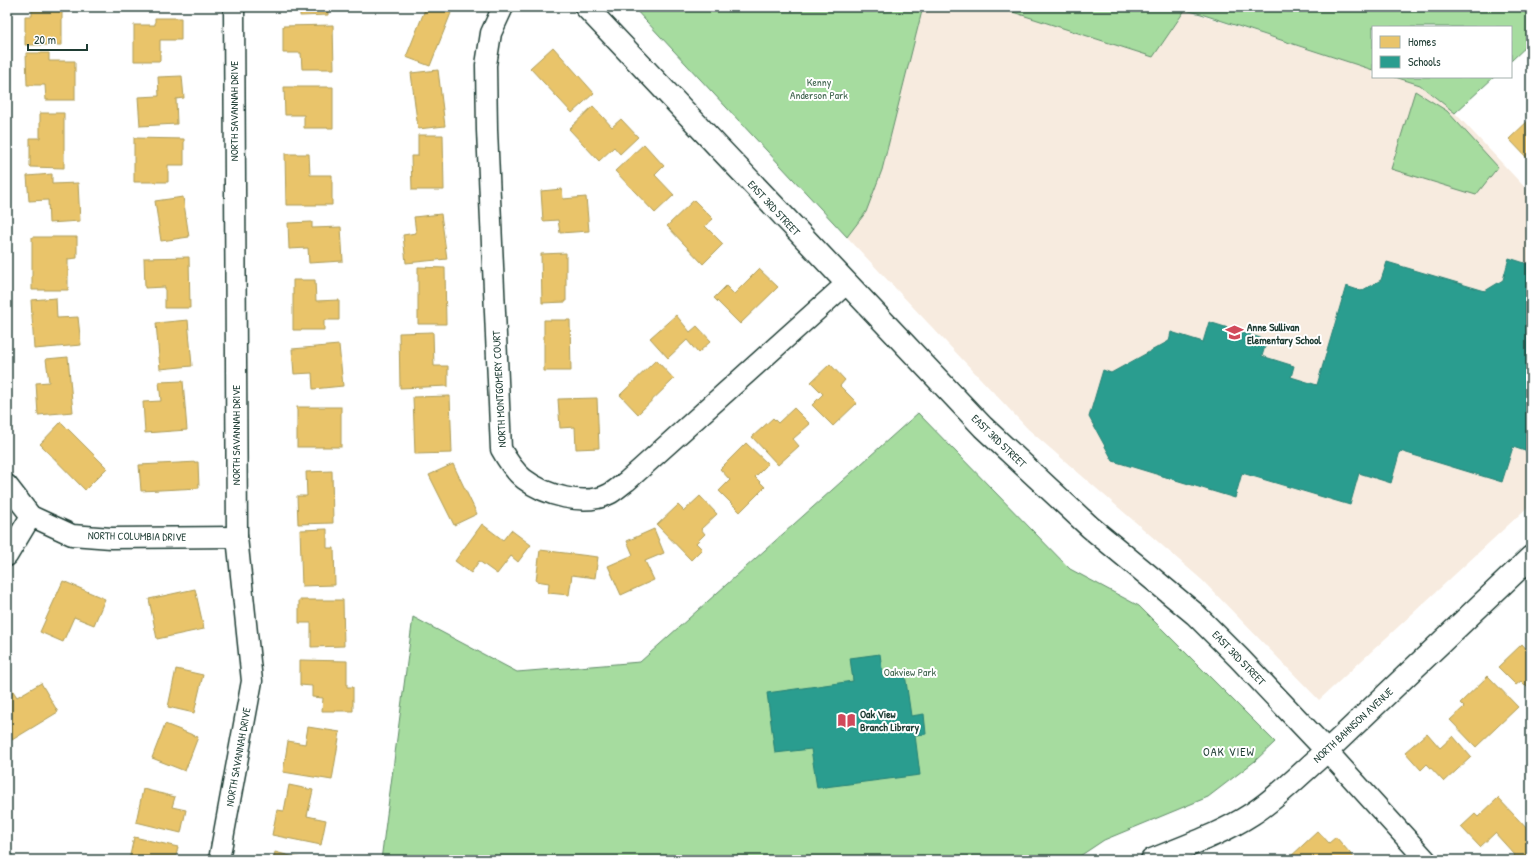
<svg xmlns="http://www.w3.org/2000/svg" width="1538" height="867" font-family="'Patrick Hand',sans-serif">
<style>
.built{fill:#f7ebdf}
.green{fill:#a6dc9f;stroke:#628c6a}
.homes{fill:#e9c46a;stroke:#ac9c5a}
.schools{fill:#2a9d8f;stroke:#278074}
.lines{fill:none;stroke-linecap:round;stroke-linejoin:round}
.street-casing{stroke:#1f3d34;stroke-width:23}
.secondary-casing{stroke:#1f3d34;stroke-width:25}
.street{stroke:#fff;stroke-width:20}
.secondary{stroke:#fff;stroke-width:22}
.labels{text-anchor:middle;stroke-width:4;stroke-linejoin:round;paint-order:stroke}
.park-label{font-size:11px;fill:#41654f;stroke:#fff}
.street-label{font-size:11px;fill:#1f3d34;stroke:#fff}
.poi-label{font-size:11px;font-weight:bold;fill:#1f3d34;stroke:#fff;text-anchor:start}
.neighbourhood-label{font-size:12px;letter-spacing:1px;fill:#1f3d34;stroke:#fff}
</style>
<rect width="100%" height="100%" fill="#fff"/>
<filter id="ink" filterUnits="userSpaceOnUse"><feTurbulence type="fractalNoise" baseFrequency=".025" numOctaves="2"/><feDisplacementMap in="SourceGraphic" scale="8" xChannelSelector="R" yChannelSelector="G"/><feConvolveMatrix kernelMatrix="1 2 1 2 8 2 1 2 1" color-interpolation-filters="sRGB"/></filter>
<g filter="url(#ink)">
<path class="built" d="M 923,7 L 997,7 L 1153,57 L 1185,10 L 1373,70 L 1373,77 L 1395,77 L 1420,85 L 1455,113 L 1531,194 L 1531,504 L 1319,700 L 1202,580 L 1028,429 L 847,237 L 865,213 L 882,170 Z"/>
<g class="green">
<path d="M 633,7 L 923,7 L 882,170 L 866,212 L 847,237 Z"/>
<path d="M 997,7 L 1531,7 L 1531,42 L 1511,61 L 1511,27 L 1373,27 L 1373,70 L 1201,14 L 1185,10 L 1153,57 Z"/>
<path d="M 1395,77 L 1494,77 L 1455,113 L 1420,85 Z"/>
<path d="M 1415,91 L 1447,111 L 1498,167 L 1476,195 L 1391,169 Z"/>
<path d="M 918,413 L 1070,569 L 1139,606 L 1275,742 L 1255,761 L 1208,797 L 1104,840 L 1074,860 L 381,860 L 413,617 L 517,672 L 640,662 Z"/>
</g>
<g class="homes">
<path d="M 32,7 L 62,7 L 62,45 L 25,45 L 25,16 L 32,16 Z"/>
<path d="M 300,7 L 328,7 L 328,15 L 300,16 Z"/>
<path d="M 426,7 L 436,7 L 451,13 L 430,66 L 406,57 Z"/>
<path d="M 155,18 L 181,18 L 181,40 L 160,40 L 160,61 L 134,61 L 134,25 L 155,25 Z"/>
<path d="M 333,25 L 334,69 L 302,69 L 301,53 L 283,53 L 283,26 Z"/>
<path d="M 553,47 L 594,93 L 572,113 L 530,68 Z"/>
<path d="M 26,53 L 49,53 L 49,61 L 75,61 L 75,100 L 46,100 L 45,85 L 27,85 Z"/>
<path d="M 438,70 L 445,126 L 418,129 L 411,73 Z"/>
<path d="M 182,76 L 184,98 L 176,99 L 177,124 L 140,126 L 138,97 L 159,96 L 158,77 Z"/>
<path d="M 284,87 L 333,87 L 333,128 L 304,128 L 304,115 L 285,115 Z"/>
<path d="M 593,106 L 612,127 L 621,119 L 638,137 L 620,154 L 614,147 L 599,161 L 569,129 Z"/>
<path d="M 40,113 L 64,113 L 64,168 L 30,167 L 30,138 L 40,138 Z"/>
<path d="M 1531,118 L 1531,162 L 1509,139 Z"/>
<path d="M 418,135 L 443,135 L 444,190 L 412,190 L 411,156 L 418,156 Z"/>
<path d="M 134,138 L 184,139 L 184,165 L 168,165 L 168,182 L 134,182 Z"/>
<path d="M 644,144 L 664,166 L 655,175 L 674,195 L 655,213 L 615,171 Z"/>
<path d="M 285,154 L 309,154 L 310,175 L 332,175 L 332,205 L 286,205 Z"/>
<path d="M 52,174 L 52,184 L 78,183 L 80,221 L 49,223 L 48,200 L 29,201 L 27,176 Z"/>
<path d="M 562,189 L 563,199 L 586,197 L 589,231 L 560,233 L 558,220 L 543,221 L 541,191 Z"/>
<path d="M 183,197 L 189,237 L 161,241 L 155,201 Z"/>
<path d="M 694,200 L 713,219 L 705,226 L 723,244 L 703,264 L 667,226 Z"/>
<path d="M 441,214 L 447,259 L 406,263 L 403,235 L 416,233 L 414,217 Z"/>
<path d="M 312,222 L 312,228 L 341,227 L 343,261 L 309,263 L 308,248 L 289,249 L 288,223 Z"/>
<path d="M 32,237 L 77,237 L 77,258 L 68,259 L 68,290 L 32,290 Z"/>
<path d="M 566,253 L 566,302 L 542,303 L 541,254 Z"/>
<path d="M 189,257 L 190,308 L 165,308 L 165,287 L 145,288 L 144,258 Z"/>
<path d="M 418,267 L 445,268 L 446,324 L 418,324 Z"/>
<path d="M 759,269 L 778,287 L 740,324 L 714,298 L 726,286 L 734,294 Z"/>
<path d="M 293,280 L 315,280 L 316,301 L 339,300 L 339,320 L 324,320 L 324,330 L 293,330 Z"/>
<path d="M 56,298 L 57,318 L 78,317 L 81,345 L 34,349 L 31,300 Z"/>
<path d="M 676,315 L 690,332 L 697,326 L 711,341 L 698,353 L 687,340 L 668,358 L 650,338 Z"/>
<path d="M 188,320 L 192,366 L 160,369 L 156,323 Z"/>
<path d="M 544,320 L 570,320 L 571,371 L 544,371 Z"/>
<path d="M 433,332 L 434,366 L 448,366 L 448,386 L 400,388 L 399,333 Z"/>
<path d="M 339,345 L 343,386 L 313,389 L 312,373 L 294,374 L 292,349 Z"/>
<path d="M 68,357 L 73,412 L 38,415 L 36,383 L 49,382 L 46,359 Z"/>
<path d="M 656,360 L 674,379 L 638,414 L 620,395 Z"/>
<path d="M 830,364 L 845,380 L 840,386 L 857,403 L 833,426 L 812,405 L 823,394 L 811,382 Z"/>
<path d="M 183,381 L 187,430 L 145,433 L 143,402 L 161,401 L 159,382 Z"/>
<path d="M 450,396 L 452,453 L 415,454 L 413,397 Z"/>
<path d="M 597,398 L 599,448 L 576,449 L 575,427 L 560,428 L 558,399 Z"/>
<rect x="297" y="407" width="44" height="40"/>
<path d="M 794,408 L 810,424 L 793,439 L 799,446 L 778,465 L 752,437 L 773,418 L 778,423 Z"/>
<path d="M 61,422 L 107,468 L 85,490 L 40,444 Z"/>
<path d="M 746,443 L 768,464 L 755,477 L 765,487 L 740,512 L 719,491 L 730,480 L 720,469 Z"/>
<path d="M 198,462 L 199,488 L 141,491 L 139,465 Z"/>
<path d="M 453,464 L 477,514 L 454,525 L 429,475 Z"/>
<path d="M 332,471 L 333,523 L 298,524 L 297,496 L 307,496 L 306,472 Z"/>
<path d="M 700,496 L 717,514 L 701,529 L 705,534 L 696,543 L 702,549 L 691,560 L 657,525 L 678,505 L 684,511 Z"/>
<path d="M 482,524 L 503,540 L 511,530 L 531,545 L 518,562 L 511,556 L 497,574 L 479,561 L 471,573 L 455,561 Z"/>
<path d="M 327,529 L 327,548 L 334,548 L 335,585 L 302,586 L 300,530 Z"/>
<path d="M 654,529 L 664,553 L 645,561 L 654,580 L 621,595 L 608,566 L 633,555 L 627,541 Z"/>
<path d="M 540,550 L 598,557 L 595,578 L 572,575 L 569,595 L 548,593 L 549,583 L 536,581 Z"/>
<path d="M 63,581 L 105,599 L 94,625 L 74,617 L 63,642 L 40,632 Z"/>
<path d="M 195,589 L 204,629 L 157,639 L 149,599 Z"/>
<path d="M 299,600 L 343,600 L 344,646 L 311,647 L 311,623 L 299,623 Z"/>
<path d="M 1522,644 L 1531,654 L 1531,691 L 1521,681 L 1516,685 L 1498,667 Z"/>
<path d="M 300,660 L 347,661 L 347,687 L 353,687 L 353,711 L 322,711 L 323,698 L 312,697 L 312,686 L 300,685 Z"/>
<path d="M 176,669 L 203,675 L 194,713 L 168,707 Z"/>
<path d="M 1488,676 L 1518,707 L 1476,747 L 1450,720 L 1464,707 L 1460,703 Z"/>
<path d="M 41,683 L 58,712 L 12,740 L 7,732 L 7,690 L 11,688 L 17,697 Z"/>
<path d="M 165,724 L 198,737 L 185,771 L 152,758 Z"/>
<path d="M 308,727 L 340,732 L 332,780 L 283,772 L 288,741 L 305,744 Z"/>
<path d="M 1427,733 L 1440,748 L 1453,736 L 1471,757 L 1444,782 L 1427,764 L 1421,770 L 1405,752 Z"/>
<path d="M 289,785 L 313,790 L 307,816 L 326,820 L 321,845 L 272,835 L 277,810 L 284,811 Z"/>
<path d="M 143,789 L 175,797 L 172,807 L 186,810 L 181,833 L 136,822 Z"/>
<path d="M 1498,798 L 1531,833 L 1531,860 L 1510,860 L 1515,855 L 1495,833 L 1480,847 L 1461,827 L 1475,814 L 1478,817 Z"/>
<path d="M 1318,831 L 1329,843 L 1336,837 L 1356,860 L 1289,860 L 1288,859 Z"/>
<path d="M 134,837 L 178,847 L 175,860 L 129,860 Z"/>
<path d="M 275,852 L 306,860 L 273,860 Z"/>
</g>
<g class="schools">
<path d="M 1509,258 L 1531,265 L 1531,453 L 1513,447 L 1502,482 L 1400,451 L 1391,483 L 1359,473 L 1350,505 L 1242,473 L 1235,498 L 1113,461 L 1089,417 L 1103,370 L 1111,373 L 1169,341 L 1171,332 L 1203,342 L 1209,322 L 1267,340 L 1262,356 L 1294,366 L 1291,377 L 1317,385 L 1346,286 L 1361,291 L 1381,280 L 1387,262 L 1485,291 L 1503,280 Z"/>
<path d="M 880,654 L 883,677 L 905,674 L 911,716 L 924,714 L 926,734 L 915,735 L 920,775 L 817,788 L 811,749 L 775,753 L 767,693 L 853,681 L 850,658 Z"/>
</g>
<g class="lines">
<defs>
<g id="street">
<path d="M 503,7 L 491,33 L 486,65 L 487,130 L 501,449 C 507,460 514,471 524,479 C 545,495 584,507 609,494 C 615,491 621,485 627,481 L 846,284"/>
<path d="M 7,485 L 31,516 L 72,535 L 111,538 L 237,537"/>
<path d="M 7,556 L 31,516"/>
<path d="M 1327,751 L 1426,860"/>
<path d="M 219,860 L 252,681 L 237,537 L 234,7"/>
</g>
<g id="secondary">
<path d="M 586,7 L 983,427 L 1090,527 L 1195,614 L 1239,658 L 1327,751"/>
<path d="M 1152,860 C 1186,846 1221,834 1252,814 C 1279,797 1302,772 1327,751 L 1531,557"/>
</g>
</defs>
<use href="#street" class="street-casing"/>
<use href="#secondary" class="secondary-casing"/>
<use href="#street" class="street"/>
<use href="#secondary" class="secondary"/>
</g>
</g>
<defs>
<symbol id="school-bare" viewBox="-9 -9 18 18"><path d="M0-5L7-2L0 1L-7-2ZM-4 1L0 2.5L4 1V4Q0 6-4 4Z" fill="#d1495b" stroke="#fff" stroke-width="2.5" paint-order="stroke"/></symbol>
<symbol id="library-bare" viewBox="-9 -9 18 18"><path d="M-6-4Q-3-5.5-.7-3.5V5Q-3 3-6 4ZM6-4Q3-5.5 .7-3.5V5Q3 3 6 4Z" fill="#d1495b" stroke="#fff" stroke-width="2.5" paint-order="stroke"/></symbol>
</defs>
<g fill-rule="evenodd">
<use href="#school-bare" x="1222" y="320" width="25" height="25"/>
<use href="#library-bare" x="834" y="708" width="25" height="25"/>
</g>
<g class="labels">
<g class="park-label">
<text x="819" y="86">Kenny<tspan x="819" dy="13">Anderson Park</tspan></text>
<text x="910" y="676">Oakview Park</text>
</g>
<g class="street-label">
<text transform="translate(234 111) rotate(-90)" y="4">NORTH SAVANNAH DRIVE</text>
<text transform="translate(774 208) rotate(47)" y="4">EAST 3RD STREET</text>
<text transform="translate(499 389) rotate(-93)" y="4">NORTH MONTGOMERY COURT</text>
<text transform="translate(236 435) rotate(-90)" y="4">NORTH SAVANNAH DRIVE</text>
<text transform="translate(999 441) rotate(44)" y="4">EAST 3RD STREET</text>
<text transform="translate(137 536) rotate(1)" y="4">NORTH COLUMBIA DRIVE</text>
<text transform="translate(1239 658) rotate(46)" y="4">EAST 3RD STREET</text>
<text transform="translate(1353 725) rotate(-43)" y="4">NORTH BAHNSON AVENUE</text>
<text transform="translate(238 757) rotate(-80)" y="4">NORTH SAVANNAH DRIVE</text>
</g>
<g class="poi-label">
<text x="1247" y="331">Anne Sullivan<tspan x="1247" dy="13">Elementary School</tspan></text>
<text x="860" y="718">Oak View<tspan x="860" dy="13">Branch Library</tspan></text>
</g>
<g class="neighbourhood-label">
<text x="1229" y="756">OAK VIEW</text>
</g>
</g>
<rect width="1538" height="867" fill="none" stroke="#fff" stroke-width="24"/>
<rect x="12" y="12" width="1514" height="843" fill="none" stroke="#1f3d34" stroke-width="1.5" filter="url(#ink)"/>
<rect x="1372" y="26" width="140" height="52" fill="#ffffff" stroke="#a5b1ae"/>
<rect x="1380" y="36" width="20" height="12" fill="#e9c46a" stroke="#a5b1ae"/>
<text x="1408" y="46" font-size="12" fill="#1f3d34">Homes</text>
<rect x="1380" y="56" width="20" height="12" fill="#2a9d8f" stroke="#a5b1ae"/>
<text x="1408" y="66" font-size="12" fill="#1f3d34">Schools</text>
<path d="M28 44v6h59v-6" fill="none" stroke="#1f3d34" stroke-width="2"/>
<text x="34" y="44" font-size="12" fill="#1f3d34" stroke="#ffffff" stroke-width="3" paint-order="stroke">20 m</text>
</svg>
